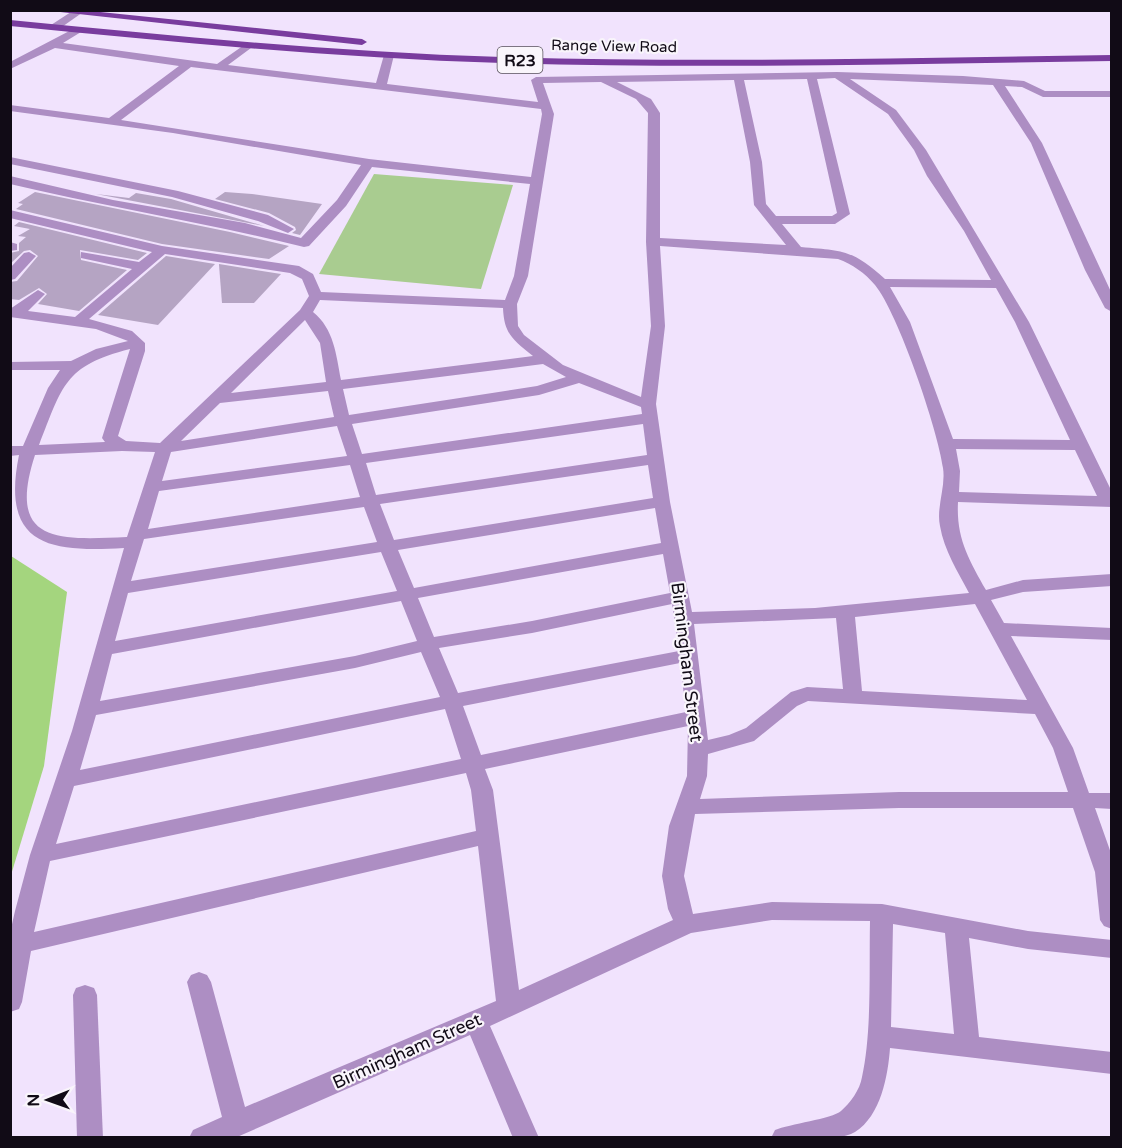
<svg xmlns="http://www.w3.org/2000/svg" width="1122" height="1148" font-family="'Varela Round',sans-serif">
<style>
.green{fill:#a9cc90}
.water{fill:#a4d57e}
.building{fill:#b5a4c3}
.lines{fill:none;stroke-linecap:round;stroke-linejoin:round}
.minor{fill:#ad8ec3;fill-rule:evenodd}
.major{fill:#793c9e;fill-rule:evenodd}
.labels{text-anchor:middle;stroke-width:4.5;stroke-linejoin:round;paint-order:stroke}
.far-street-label{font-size:15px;fill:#110b16;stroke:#f9f5fb}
.shield{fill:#f9f5fb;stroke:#57515b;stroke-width:1.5}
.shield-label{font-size:16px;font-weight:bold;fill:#110b16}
.street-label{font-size:18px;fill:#110b16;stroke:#f9f5fb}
</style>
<rect width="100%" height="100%" fill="#f1e3fd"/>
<path class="green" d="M 374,174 L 513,185 L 481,289 L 319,274 Z"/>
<path class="water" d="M 11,556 L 67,592 L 44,766 L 11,875 Z"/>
<g class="building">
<path d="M 35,192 L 230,232 L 289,246 L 269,259 L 162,244 L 16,209 L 23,204 L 18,203 Z"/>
<path d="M 225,192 L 252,194 L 322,204 L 300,235 L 292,233 L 296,230 L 295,227 L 269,213 L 215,199 Z"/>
<path d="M 136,193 L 171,199 L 264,226 L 96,194 L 129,198 Z"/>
<path d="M 19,222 L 147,253 L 138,260 L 80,250 L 81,260 L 127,270 L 79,311 L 38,304 L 47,294 L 39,288 L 19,300 L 10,299 L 10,282 L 17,281 L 38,256 L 30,250 L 24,251 L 10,264 L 10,253 L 19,251 L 19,243 L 26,237 L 18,236 L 30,229 L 14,226 Z"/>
<path d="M 166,256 L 215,264 L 158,325 L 98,315 Z"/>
<path d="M 219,265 L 219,264 L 281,274 L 254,303 L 222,303 Z"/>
</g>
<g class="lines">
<g class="minor">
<path d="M 74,10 L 86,10 L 59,29 L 51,29 L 51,25 Z"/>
<path d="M 77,27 L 82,30 L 81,32 L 63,43 L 217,64 L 247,43 L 252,46 L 251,48 L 228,65 L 376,83 L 384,55 L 389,52 L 394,55 L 387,84 L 538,102 L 531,80 L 536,77 L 837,72 L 963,76 L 1024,81 L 1045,91 L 1112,91 L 1112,97 L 1043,97 L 1022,87 L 1005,86 L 1042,143 L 1112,294 L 1112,312 L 1105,308 L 1085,270 L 1031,143 L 993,85 L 850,79 L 896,110 L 926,150 L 1029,322 L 1112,492 L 1112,507 L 958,502 C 956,538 969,560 986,590 L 1023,580 L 1112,574 L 1112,586 L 1023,592 L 991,600 L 1004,623 L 1112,628 L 1112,640 L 1011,636 L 1073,748 L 1089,793 L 1112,793 L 1112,809 L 1095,808 L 1112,856 L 1112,929 L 1104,926 L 1100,920 L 1095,872 L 1073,808 L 899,808 L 695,814 L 684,876 L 693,914 L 772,902 L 882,904 L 1028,931 L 1112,940 L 1112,958 L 1028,949 L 969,938 L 979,1037 L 1112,1052 L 1112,1074 L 890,1048 C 888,1075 881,1116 855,1132 C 836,1143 793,1138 771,1138 L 775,1130 C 789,1124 832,1119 841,1111 C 850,1103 860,1090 862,1077 C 872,1032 869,969 870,921 L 772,920 L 691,933 L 490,1026 L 539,1138 L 513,1138 L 470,1035 L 237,1137 L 189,1138 L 193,1130 L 222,1117 L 187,982 L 191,975 L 199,972 L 207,975 L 211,982 L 245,1107 L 496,1001 L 478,846 L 31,951 L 22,1002 L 19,1009 L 10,1012 L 10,933 L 15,911 L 30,855 L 72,731 L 124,548 C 52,552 0,548 19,455 L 10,456 L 10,446 L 23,446 L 48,388 L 60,370 L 10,370 L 10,362 L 71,361 L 96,349 L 128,341 L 96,329 L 10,317 L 10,309 L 38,290 L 45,294 L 28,311 L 75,317 L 132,269 L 81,258 L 81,252 L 139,262 L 152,252 L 10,218 L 10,210 L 162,246 L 299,266 L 313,274 L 321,292 L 505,300 L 514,276 L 530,184 L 372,167 L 346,206 L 309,246 L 304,247 C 207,223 108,207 10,184 L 10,176 L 113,200 L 245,223 L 301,238 L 337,200 L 361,165 L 173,133 L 10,111 L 10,105 L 109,118 L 179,66 L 55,48 L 10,69 L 10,62 ZM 191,67 L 541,109 L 542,114 L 531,177 L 369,159 L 121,120 ZM 835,78 L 888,114 L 914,150 L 927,176 L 964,231 L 991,280 L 885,279 C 852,249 843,251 801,247 L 782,224 L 835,224 L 850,214 L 817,79 ZM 807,79 L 837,213 L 832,216 L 776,216 L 766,204 L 762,162 L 744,80 ZM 734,80 L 750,162 L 754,205 L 786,245 L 660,238 L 660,113 L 651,99 L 617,82 ZM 601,82 L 636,99 L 648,113 L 646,242 L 651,326 L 641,397 L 563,365 L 524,335 L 518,326 L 517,304 L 528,276 L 554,114 L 543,83 ZM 660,246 L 838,259 C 852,264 865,273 875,285 C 898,313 938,430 943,468 C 946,487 936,507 940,526 C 944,550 958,572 969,593 L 815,608 L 692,612 L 670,502 L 656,404 L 665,326 ZM 165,254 L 290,273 L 302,279 L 309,296 L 300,310 L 160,443 L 126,441 L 118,436 L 145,351 L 145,343 L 132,331 L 89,319 ZM 890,287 L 996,288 L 1015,322 L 1070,440 L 953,439 L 910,322 ZM 320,300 L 503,308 C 504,334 513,340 533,356 L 341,380 C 336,354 334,329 313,312 ZM 305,320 L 320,343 L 326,382 L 231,393 ZM 130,349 L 102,438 L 105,442 L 39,445 C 63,385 64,366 130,349 ZM 543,364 L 566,377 L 537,386 L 349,415 L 343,389 ZM 579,383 L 641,407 L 642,414 L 362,454 L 352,424 L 539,395 ZM 328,391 L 334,417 L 181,441 L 220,403 ZM 643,424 L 647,455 L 376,495 L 366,463 ZM 337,426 L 347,456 L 162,481 L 171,452 ZM 956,449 L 1075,450 L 1097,496 L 959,492 L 960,471 ZM 122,451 L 155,452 L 127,537 C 58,540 6,544 35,455 ZM 350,465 L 360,497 L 148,529 L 159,491 ZM 648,465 L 653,498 L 394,540 L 380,504 ZM 364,507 L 377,542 L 131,581 L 144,539 ZM 655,508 L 661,543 L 414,588 L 398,550 ZM 381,552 L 397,591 L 115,641 L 128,593 ZM 663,554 L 670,593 L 532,621 L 434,637 L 418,598 ZM 401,601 L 417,641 L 355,656 L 100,701 L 112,654 ZM 672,604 L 679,651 L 458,693 L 439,648 L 532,633 ZM 975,604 L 1027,700 L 862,691 L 855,617 ZM 836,618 L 843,689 L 807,687 L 791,692 L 746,728 L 729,735 L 708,740 L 694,624 ZM 421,652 L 440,697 L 80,770 L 96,715 L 355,668 ZM 680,663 L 686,712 L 481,755 L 463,706 ZM 808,701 L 1035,714 L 1053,748 L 1068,792 L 899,792 L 700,799 L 707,776 L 708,754 L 754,741 L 797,706 ZM 445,709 L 461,759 L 56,844 L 74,786 ZM 688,726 L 687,776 L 669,826 L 662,876 L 668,909 L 673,920 L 519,990 L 493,790 L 485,769 ZM 466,773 L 471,790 L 476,831 L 34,932 L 50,861 ZM 893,924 L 945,933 L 954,1034 L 891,1027 Z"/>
<path d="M 10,157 L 178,191 L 268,215 L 294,229 L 288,233 L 258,221 L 172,197 L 10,164 Z"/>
<path d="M 10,242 L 17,244 L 17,250 L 10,251 Z"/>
<path d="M 29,252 L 36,256 L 15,279 L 10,280 L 10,268 L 24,253 Z"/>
<path d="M 85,985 L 94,988 L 97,995 L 103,1138 L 77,1138 L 73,995 L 76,988 Z"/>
</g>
<g class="major">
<path d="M 42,10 L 81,10 L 362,39 L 367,42 L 362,45 Z"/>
<path d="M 10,20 C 174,36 338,52 502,57 C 705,63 909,58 1112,55 L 1112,61 C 909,64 705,69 502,63 C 338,58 174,42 10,26 Z"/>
</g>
</g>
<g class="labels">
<g class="far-street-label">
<text transform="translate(614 46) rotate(1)" y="5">Range View Road</text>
</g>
<rect class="shield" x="497.5" y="47" width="45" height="26" rx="4.5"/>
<g class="shield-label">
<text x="520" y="66">R23</text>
</g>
<g class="street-label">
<text transform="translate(687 662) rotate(83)" y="6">Birmingham Street</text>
<text transform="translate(407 1051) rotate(-24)" y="6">Birmingham Street</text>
</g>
</g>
<rect width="1122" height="1148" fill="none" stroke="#110b16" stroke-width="24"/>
<g transform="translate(48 1100) rotate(269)" stroke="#f9f5fb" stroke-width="4.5" paint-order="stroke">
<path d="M0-4.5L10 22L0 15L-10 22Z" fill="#110b16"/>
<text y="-9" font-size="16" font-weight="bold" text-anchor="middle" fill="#110b16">N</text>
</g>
</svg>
